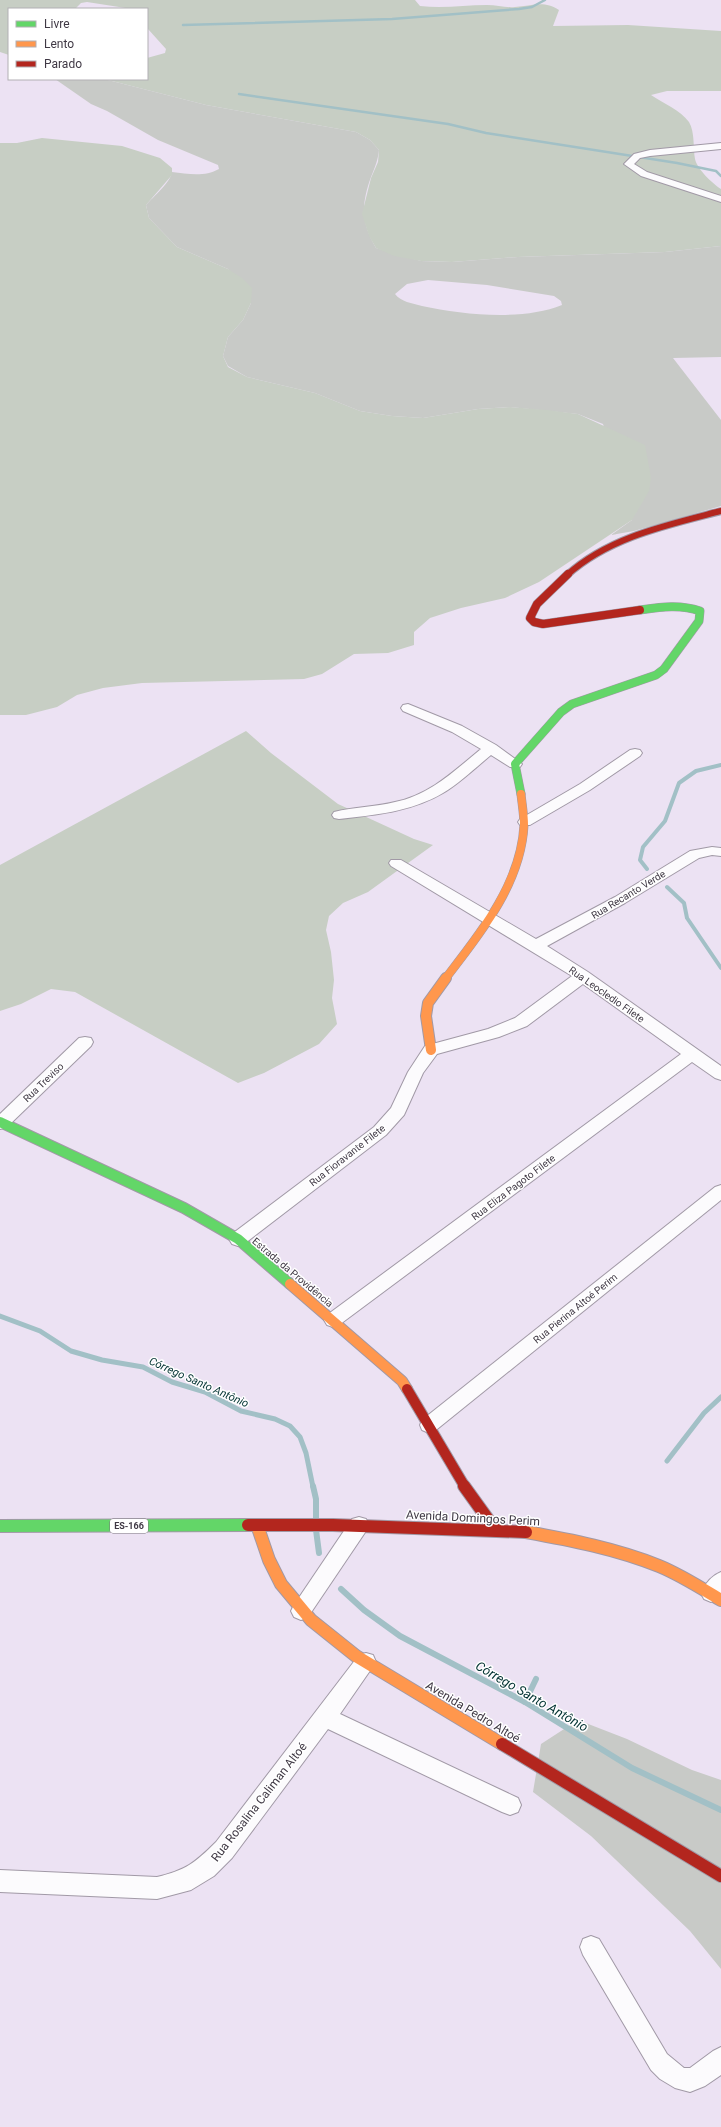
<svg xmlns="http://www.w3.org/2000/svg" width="721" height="2127" font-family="Roboto,sans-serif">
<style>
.green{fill:#c8cac7;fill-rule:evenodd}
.forest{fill:#c7cec4}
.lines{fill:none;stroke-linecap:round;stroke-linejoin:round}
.stream-far3{stroke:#a2c0c6;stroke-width:2.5}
.stream-far2{stroke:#a2c0c6;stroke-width:4}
.stream-far1{stroke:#a2c0c6;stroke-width:5}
.stream{stroke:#a2c0c6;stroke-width:6}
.street-casing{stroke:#a199a6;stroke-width:2}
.fast-far2-casing{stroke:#a199a6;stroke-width:9}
.fast-far1-casing{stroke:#a199a6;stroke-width:12}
.fast-casing{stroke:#a199a6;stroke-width:14}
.slow-far2-casing{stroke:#a199a6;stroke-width:9}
.slow-far1-casing{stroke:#a199a6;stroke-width:12}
.slow-casing{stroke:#a199a6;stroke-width:14}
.jam-far3-casing{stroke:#a199a6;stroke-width:8}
.jam-far2-casing{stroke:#a199a6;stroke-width:9}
.jam-far1-casing{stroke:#a199a6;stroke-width:12}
.jam-casing{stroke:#a199a6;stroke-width:14}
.street{fill:#fcfbfd;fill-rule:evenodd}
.fast-far2{stroke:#63d668;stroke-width:8}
.fast-far1{stroke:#63d668;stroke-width:10}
.fast{stroke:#63d668;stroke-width:12}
.slow-far2{stroke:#ff974d;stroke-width:8}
.slow-far1{stroke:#ff974d;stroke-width:10}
.slow{stroke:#ff974d;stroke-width:12}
.jam-far3{stroke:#b3261e;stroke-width:6}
.jam-far2{stroke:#b3261e;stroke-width:8}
.jam-far1{stroke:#b3261e;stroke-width:10}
.jam{stroke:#b3261e;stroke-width:12}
.labels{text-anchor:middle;stroke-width:3;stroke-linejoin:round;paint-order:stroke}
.shield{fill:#fff;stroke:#79747c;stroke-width:1}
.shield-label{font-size:9px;font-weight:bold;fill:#3f3844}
.street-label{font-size:10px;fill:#3f3844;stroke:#fff}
.water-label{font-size:11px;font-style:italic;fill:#013131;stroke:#fff}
.near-street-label{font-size:12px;fill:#3f3844;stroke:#fff}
.near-water-label{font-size:13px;font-style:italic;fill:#013131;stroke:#fff}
</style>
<rect width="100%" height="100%" fill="#ece2f3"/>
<g class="green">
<path d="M 55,79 L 104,79 L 206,105 L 356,132 L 370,140 L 379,150 C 378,160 375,167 371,177 C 361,205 361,222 376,248 L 421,261 L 452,262 L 518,257 L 665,252 L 721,246 L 721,357 L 673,358 L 721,420 L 721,506 L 634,531 L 611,535 L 632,520 L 603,424 L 578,414 L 510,407 L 478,409 L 423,418 L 392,416 L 360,411 L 315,393 L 247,377 L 228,366 L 223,356 L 228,337 L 243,320 L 251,303 L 228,269 L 177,247 L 149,218 L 146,205 C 153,197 171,182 172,172 C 188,174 205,177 219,169 L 218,165 L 158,140 L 107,111 L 91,104 ZM 428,280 L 487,285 L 554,296 L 561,301 L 562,305 C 522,321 464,315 422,306 C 412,303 401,302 395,294 L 407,284 Z"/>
<path d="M 578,1720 L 627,1739 L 692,1770 L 721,1780 L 721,1969 L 690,1931 L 591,1836 L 533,1792 L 541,1744 Z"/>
</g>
<g class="forest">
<path d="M 0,0 L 415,0 L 420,6 C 443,9 465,5 487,5 C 497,5 506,8 515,7 C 532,6 544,0 559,10 L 553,26 L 628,25 L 721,31 L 721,91 L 667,91 L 651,95 C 663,103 680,110 689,122 C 695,132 693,148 695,159 C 697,169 713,184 721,189 L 721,246 L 665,252 L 518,257 L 452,262 L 421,261 L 394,256 L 376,248 L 369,236 L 362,214 L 371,178 L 378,162 L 379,150 L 370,140 L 356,132 L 206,105 L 104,79 L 147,79 L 147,58 L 165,53 L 166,49 L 148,29 L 147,9 L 132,9 L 87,2 L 81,3 L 75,9 L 9,9 L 9,55 L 0,52 Z"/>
<path d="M 42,138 L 122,146 L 160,158 L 172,168 L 172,175 L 146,205 L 149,218 L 177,247 L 228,269 L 242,278 L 252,288 L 251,303 L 243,320 L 228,337 L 223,356 L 228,367 L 247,377 L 315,393 L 360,411 L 392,416 L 423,418 L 478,409 L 510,407 L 547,410 L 578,414 L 645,445 L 651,478 L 649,491 L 632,520 L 539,582 L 505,598 L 461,608 L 430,618 L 414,632 L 414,645 L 388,653 L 354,654 L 322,674 L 304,679 L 142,683 L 103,688 L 77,695 L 57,707 L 26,715 L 0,715 L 0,143 L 17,143 Z"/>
<path d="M 246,731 L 271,753 L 338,804 L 414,839 L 433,845 L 368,892 L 343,903 L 329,916 L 326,930 L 331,952 L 334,980 L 332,998 L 337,1024 L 319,1044 L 264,1073 L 238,1083 L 75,992 L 51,989 L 21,1004 L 0,1011 L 0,865 Z"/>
</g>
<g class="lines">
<g class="stream-far3">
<path d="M 183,25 L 392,19 L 519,9 L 532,7 L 545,0"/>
<path d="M 239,94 L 448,124 L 486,133 L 677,163 L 716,171 L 721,176"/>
</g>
<g class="stream-far2">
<path d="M 647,869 L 640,860 L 643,847 L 665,821 L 679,783 L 696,771 L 721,765"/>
<path d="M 667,887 L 684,903 L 687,918 L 721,968"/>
</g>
<g class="stream-far1">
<path d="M 0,1316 L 40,1331 L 71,1351 L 102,1360 L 143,1367 L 172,1382 L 205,1392 L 241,1411 L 275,1419 L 290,1426 L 300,1437 L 306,1453 L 313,1487"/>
<path d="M 667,1461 L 704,1413 L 721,1397"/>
</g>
<g class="stream">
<path d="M 313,1486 L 316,1499 L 316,1519"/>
<path d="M 316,1530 L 319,1553"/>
<path d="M 341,1589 L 364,1610 L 400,1636 L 525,1702 L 632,1768 L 721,1810"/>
<path d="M 525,1702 L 536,1679"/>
</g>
<defs>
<g id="street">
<path d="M 721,143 L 721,149 L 650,156 L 640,158 L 634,164 L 647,172 L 721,196 L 721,202 L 641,176 L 624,164 L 634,154 L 650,150 Z"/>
<path d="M 408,704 L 462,726 L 496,745 L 522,764 L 520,767 L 510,767 L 491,755 C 475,768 460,783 443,793 C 411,812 374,815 339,819 L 334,818 L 332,815 L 334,812 C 354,807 375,807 395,802 C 430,795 454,771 481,749 L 452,732 L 403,711 L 401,708 L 403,705 Z"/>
<path d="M 635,749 L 640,750 L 642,753 L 640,756 L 590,790 L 530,825 L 520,825 L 518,822 L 520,819 L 580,784 L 630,750 Z"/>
<path d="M 712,847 L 721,848 L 721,856 L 712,855 L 699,858 L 625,903 L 547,946 L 588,972 L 721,1066 L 721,1080 L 715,1078 L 692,1062 L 339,1325 L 333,1327 L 327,1325 L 324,1320 L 327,1315 L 681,1054 L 583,984 L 527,1026 L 499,1037 L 437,1054 L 423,1073 L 404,1115 L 386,1135 L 244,1244 L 238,1246 L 232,1244 L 229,1239 L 232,1234 L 374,1127 L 391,1108 L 408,1072 L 425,1046 L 488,1029 L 515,1018 L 572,976 L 391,866 L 389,863 L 391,860 L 401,860 L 536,939 L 615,897 L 690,851 Z"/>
<path d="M 85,1037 L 91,1038 L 93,1042 L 91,1046 L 7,1127 L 0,1129 L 0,1114 L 79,1038 Z"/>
<path d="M 721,1185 L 721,1200 L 436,1430 L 429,1433 L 422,1430 L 420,1425 L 422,1420 L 715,1187 Z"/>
<path d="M 359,1517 L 366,1519 L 369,1525 L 366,1531 L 308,1617 L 301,1620 L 294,1617 L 291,1611 L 294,1605 L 352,1519 Z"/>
<path d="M 721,1572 L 721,1596 L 711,1602 L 704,1599 L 701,1593 C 705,1584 711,1576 721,1572 Z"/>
<path d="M 366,1653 L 373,1655 L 376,1662 L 340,1714 L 518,1798 L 521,1805 L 518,1812 L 510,1815 L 502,1812 L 328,1729 L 232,1858 L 214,1876 L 191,1890 L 157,1899 L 0,1892 L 0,1870 L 157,1877 C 186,1870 195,1863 216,1842 L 359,1655 Z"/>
<path d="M 591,1936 L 599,1939 L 667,2054 L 684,2068 L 690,2068 L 713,2051 L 721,2047 L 721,2075 L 705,2086 L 690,2092 L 675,2088 L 660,2079 L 651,2070 L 583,1955 L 580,1947 L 583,1939 Z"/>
</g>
<path id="fast-far2" d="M 521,794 L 515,764 L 561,712 L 572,704 L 656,675 L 664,669 L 699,621 L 700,611 C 680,604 661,607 640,610"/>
<path id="fast-far1" d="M 0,1122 L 184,1208 L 238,1239 L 290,1284"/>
<path id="fast" d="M 0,1526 L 248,1525"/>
<path id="slow-far2" d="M 445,979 C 480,934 521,884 524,825 C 524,815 522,804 521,794"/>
<g id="slow-far1">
<path d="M 431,1050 L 426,1016 L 428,1003 L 446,978"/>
<path d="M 290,1284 L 402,1381 L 407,1389"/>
</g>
<g id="slow">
<path d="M 257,1525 L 269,1560 L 281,1584 L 311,1620 L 356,1656 L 502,1744"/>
<path d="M 526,1532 C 571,1540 617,1549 659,1566 C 681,1575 701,1588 721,1600"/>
</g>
<path id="jam-far3" d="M 567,575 C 609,537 667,525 721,511"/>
<path id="jam-far2" d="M 568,574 L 537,604 L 530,618 L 534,622 L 543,624 L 640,610"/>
<path id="jam-far1" d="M 407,1389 L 465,1487"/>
<g id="jam">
<path d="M 464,1486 L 495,1529"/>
<path d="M 248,1525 L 333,1525 L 526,1532"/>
<path d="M 502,1744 L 721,1876"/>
</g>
</defs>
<use href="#street" class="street-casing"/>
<use href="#fast-far2" class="fast-far2-casing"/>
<use href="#fast-far1" class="fast-far1-casing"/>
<use href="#fast" class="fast-casing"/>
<use href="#slow-far2" class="slow-far2-casing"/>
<use href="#slow-far1" class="slow-far1-casing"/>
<use href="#slow" class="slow-casing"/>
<use href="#jam-far3" class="jam-far3-casing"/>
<use href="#jam-far2" class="jam-far2-casing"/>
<use href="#jam-far1" class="jam-far1-casing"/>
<use href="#jam" class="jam-casing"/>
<use href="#street" class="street"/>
<use href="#fast-far2" class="fast-far2"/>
<use href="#fast-far1" class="fast-far1"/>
<use href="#fast" class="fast"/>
<use href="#slow-far2" class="slow-far2"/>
<use href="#slow-far1" class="slow-far1"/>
<use href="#slow" class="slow"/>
<use href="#jam-far3" class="jam-far3"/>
<use href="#jam-far2" class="jam-far2"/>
<use href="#jam-far1" class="jam-far1"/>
<use href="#jam" class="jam"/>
</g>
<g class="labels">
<rect class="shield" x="110" y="1519" width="38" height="14" rx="3"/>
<g class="shield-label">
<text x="129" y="1529">ES-166</text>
</g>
<g class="street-label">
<text transform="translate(628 894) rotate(-31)" y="4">Rua Recanto Verde</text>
<text transform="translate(607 994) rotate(35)" y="4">Rua Leocledio Filete</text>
<text transform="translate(43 1082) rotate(-44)" y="4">Rua Treviso</text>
<text transform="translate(347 1155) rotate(-38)" y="4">Rua Fioravante Filete</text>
<text transform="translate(513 1187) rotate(-37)" y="4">Rua Eliza Pagoto Filete</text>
<text transform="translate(293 1272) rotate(40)" y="4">Estrada da Providência</text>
<text transform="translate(575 1308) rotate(-39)" y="4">Rua Pierina Altoé Perim</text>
</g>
<g class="water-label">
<text transform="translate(199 1382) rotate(24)" y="4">Córrego Santo Antônio</text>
</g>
<g class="near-street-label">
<text transform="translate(473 1518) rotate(3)" y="4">Avenida Domingos Perim</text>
<text transform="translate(473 1712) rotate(31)" y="4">Avenida Pedro Altoé</text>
<text transform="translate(259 1802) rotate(-52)" y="4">Rua Rosalina Caliman Altoé</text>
</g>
<g class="near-water-label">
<text transform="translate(532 1696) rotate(30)" y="5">Córrego Santo Antônio</text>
</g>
</g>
<rect x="8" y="8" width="140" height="72" fill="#ffffff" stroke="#b2afb4"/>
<rect x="16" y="21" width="20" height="6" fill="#63d668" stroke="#b2afb4"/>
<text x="44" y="28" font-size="12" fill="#3f3844">Livre</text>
<rect x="16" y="41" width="20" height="6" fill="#ff974d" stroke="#b2afb4"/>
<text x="44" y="48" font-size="12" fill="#3f3844">Lento</text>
<rect x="16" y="61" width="20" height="6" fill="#b3261e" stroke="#b2afb4"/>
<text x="44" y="68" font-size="12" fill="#3f3844">Parado</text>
</svg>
